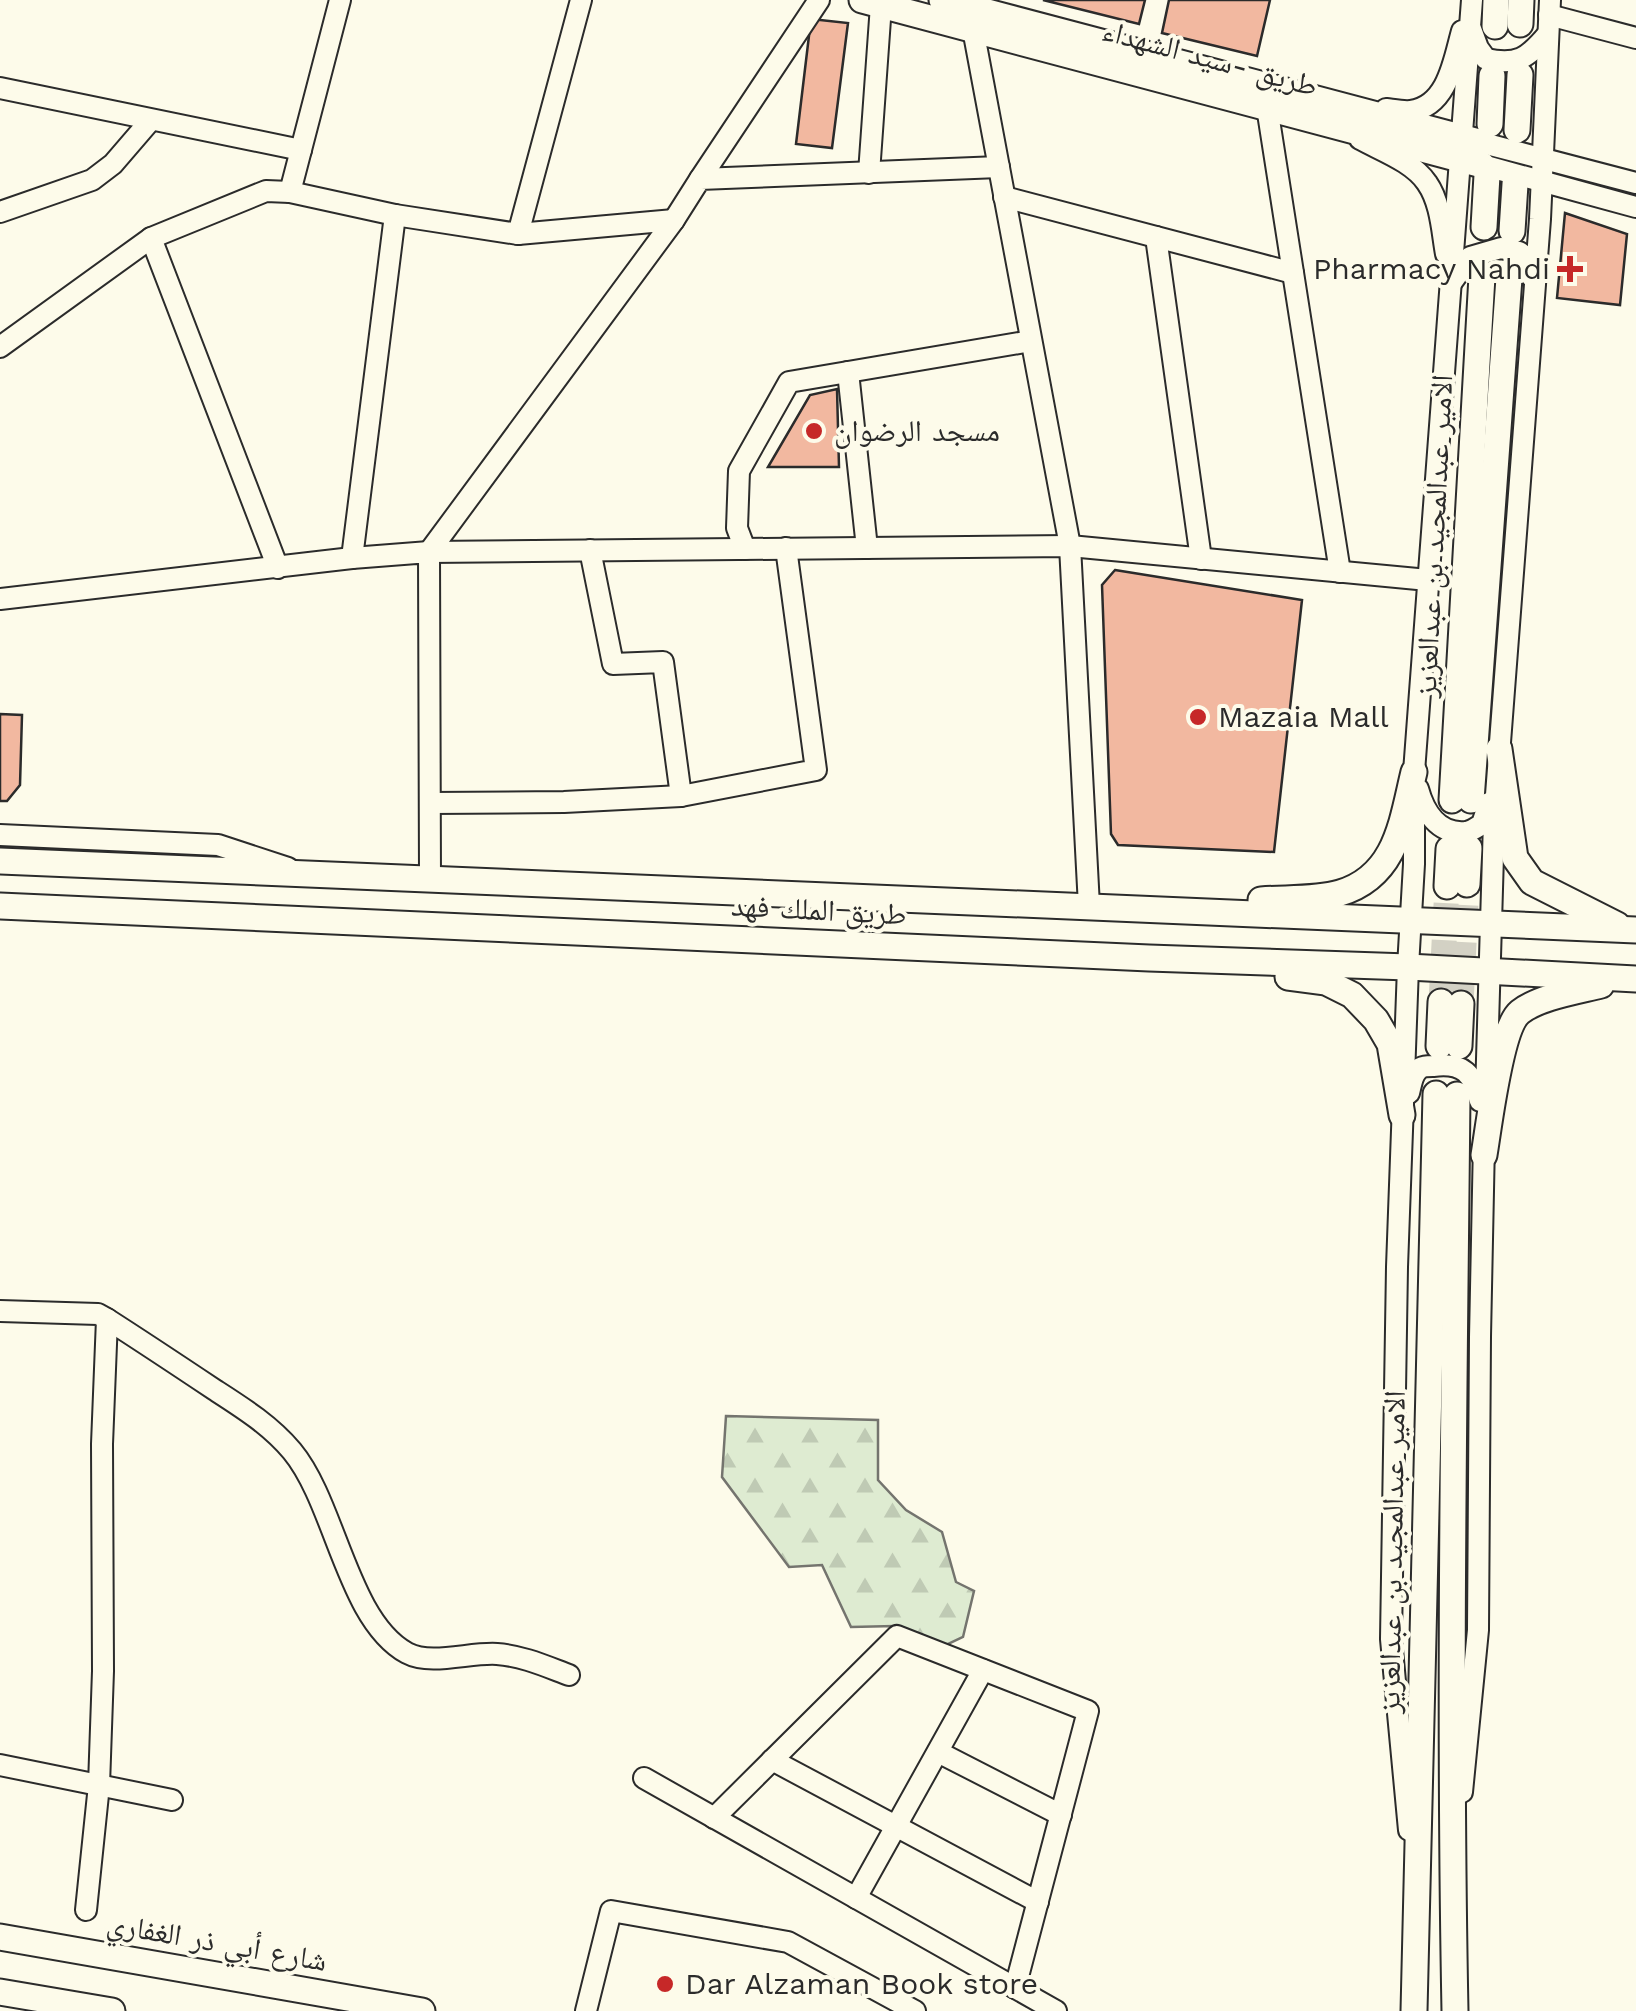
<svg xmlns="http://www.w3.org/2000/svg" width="1636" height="2011" font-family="'Work Sans','Noto Naskh Arabic',sans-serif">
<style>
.forest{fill:url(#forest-firs);stroke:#74746e;stroke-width:2.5}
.building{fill:#f2b8a0;stroke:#2b2b2b;stroke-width:2.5}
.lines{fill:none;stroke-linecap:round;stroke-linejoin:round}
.major-tunnel{stroke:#d3d1c4;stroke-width:25;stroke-dasharray:25 12;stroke-linecap:butt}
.minor-casing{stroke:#2b2b2b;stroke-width:24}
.major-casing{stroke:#2b2b2b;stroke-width:29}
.minor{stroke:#fdfbea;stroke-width:20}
.major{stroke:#fdfbea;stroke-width:25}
.poi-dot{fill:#c62828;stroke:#fdfbea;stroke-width:4}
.labels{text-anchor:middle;stroke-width:8;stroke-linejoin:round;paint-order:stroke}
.street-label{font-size:30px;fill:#2b2b2b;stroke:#fdfbea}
.poi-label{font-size:30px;fill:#2b2b2b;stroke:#fdfbea;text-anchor:start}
</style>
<defs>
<pattern id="forest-firs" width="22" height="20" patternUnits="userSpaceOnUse" patternTransform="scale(2.5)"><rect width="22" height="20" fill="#deebd1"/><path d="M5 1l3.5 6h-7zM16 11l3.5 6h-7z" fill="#bfcab4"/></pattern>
</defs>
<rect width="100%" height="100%" fill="#fdfbea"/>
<path class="forest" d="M 726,1416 L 878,1420 L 878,1480 L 906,1510 L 942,1532 L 956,1582 L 974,1591 L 963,1637 L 944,1646 L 895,1626 L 851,1627 L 822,1565 L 789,1567 L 722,1477 Z"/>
<g class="building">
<path d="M 1043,0 L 1145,0 L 1139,24 Z"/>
<path d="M 1169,0 L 1270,0 L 1257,56 L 1162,33 Z"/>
<path d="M 811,19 L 848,23 L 832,148 L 796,144 Z"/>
<path d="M 1565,213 L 1627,234 L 1620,305 L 1557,298 Z"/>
<path d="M 837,389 L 839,467 L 768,467 L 810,395 Z"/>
<path d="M 1115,570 L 1302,600 L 1274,852 L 1118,845 L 1111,834 L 1102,585 Z"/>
<path d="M 0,714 L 22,715 L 20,785 L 7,801 L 0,801 Z"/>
</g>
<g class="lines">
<g class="major-tunnel">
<path d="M 1441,1002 L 1447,886"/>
<path d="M 1461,1004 L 1467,884"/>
</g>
<defs>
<g id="minor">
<path d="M 1549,15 L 1636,38"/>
<path d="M 973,29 L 1070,546 L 1089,906"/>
<path d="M 1471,29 L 1478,48 L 1486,59 C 1517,66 1528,58 1548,34"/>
<path d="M 0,88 L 301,150"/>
<path d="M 1267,107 L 1340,572"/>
<path d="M 1386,109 C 1394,110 1404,112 1411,111 C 1448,106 1454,59 1462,31"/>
<path d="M 1360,139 C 1382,151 1413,162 1427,183 C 1441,203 1442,232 1446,254"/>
<path d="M 1483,143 L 1636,183"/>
<path d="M 1482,165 L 1636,207"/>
<path d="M 999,167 L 700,179 L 674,220 L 429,552 L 1070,546 L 1428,580"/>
<path d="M 869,173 L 881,5"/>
<path d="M 700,179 L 819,0"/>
<path d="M 290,192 L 340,0"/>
<path d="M 1004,197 L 1293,273"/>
<path d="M 0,212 L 92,180 L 113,164 L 150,121"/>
<path d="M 518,234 L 581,0"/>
<path d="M 1156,237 L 1201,559"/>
<path d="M 151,238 L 278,568"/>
<path d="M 1452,282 L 1470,257 L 1501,248 L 1519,252 L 1528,259 L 1532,277"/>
<path d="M 0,347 L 151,238 L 266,191 L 290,192 L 395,215 L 518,234 L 674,220"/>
<path d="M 848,372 L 867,548"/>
<path d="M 745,549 L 737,528 L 739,471 L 789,382 L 1031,341"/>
<path d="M 590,550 L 613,664 L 663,662 L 681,796"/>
<path d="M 352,558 L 395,215"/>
<path d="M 0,599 L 352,558 L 429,552 L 430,879"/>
<path d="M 1418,789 C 1424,811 1438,835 1466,832 C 1472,831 1477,827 1482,824 L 1489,803"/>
<path d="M 430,803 L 564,802 L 681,796 L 816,770 L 786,548"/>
<path d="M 0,835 L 218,845 L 288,868"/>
<path d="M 1409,1093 C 1411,1086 1412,1075 1418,1070 C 1421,1066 1428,1066 1433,1066 C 1464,1062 1473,1074 1480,1101"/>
<path d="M 1486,1093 L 1494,821 L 1540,219 L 1550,0"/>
<path d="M 0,1311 L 98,1314 L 107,1319 L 102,1444 L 103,1671 L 99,1785 L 86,1910"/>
<path d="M 107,1319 C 143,1342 179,1366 215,1390 C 243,1408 270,1425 292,1451 C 336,1504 347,1620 407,1653 C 431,1666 470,1652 497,1654 C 523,1656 545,1666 569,1675"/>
<path d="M 938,1752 L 1061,1815"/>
<path d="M 772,1760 L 1038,1902"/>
<path d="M 0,1765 L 172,1800"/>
<path d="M 644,1778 L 1056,2011"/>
<path d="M 1462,1792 L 1478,1630 L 1480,1337 L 1484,1142"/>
<path d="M 714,1818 L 897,1636 L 1088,1711 L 1015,1988"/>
<path d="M 1409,1830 L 1391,1639 L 1397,1267 L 1408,967 L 1414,864 L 1414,772 L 1472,0"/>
<path d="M 856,1898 L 983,1670"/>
<path d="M 586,2011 L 611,1911 L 788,1942 L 915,2011"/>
</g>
<g id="major">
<path d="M 862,0 L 1482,165"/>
<path d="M 942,0 L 1483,143"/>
<path d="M 1520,24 L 1521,0"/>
<path d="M 1495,26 L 1496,0"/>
<path d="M 1490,124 L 1492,76"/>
<path d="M 1517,130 L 1520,75"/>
<path d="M 1484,227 L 1487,175"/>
<path d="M 1512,231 L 1515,184"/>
<path d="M 1499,749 L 1515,858 L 1532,882 L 1617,925"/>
<path d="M 1452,800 L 1482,276"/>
<path d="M 1471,800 L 1509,278"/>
<path d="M 0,861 L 1636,930"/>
<path d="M 1467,884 L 1469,848"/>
<path d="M 1447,886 L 1449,849"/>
<path d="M 1261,900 C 1287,898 1316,900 1340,893 C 1397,876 1402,821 1414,772"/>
<path d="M 0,906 L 1149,958 L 1408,967 L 1636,979"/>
<path d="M 1288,977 L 1326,982 L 1352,995 L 1376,1020 L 1390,1044 L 1402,1115"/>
<path d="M 1439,1046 L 1441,1002"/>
<path d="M 1459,1046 L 1461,1004"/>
<path d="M 1484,1155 C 1489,1126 1500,1028 1520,1012 C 1539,997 1577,991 1601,985"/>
<path d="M 0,1937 L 422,2011"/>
<path d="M 0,1992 L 112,2011"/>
<path d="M 1414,2011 L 1436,1094"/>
<path d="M 1455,2011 C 1449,1706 1454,1400 1457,1095"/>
</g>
</defs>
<use href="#minor" class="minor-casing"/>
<use href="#major" class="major-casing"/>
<use href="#minor" class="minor"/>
<use href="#major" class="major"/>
</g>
<g class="poi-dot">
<path d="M1565 254h10v10h10v10h-10v10h-10v-10h-10v-10h10z"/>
<circle cx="814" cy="431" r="10"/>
<circle cx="1198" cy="717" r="10"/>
<circle cx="665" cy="1984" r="10"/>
</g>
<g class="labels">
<g class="street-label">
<text transform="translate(1210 58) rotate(15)" y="10">طريق -سيد الشهداء</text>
<text transform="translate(1434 536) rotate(-87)" y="10">الامير عبدالمجيد بن عبدالعزيز</text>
<text transform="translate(819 910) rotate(3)" y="10">طريق الملك فهد</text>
<text transform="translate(1392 1552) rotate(-89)" y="10">الامير عبدالمجيد بن عبدالعزيز</text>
<text transform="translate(217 1942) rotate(10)" y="10">شارع أبي ذر الغفاري</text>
</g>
<g class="poi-label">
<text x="1550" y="279" text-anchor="end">Pharmacy Nahdi</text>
<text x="834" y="441">مسجد الرضوان</text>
<text x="1218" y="727">Mazaia Mall</text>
<text x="685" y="1994">Dar Alzaman Book store</text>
</g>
</g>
</svg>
